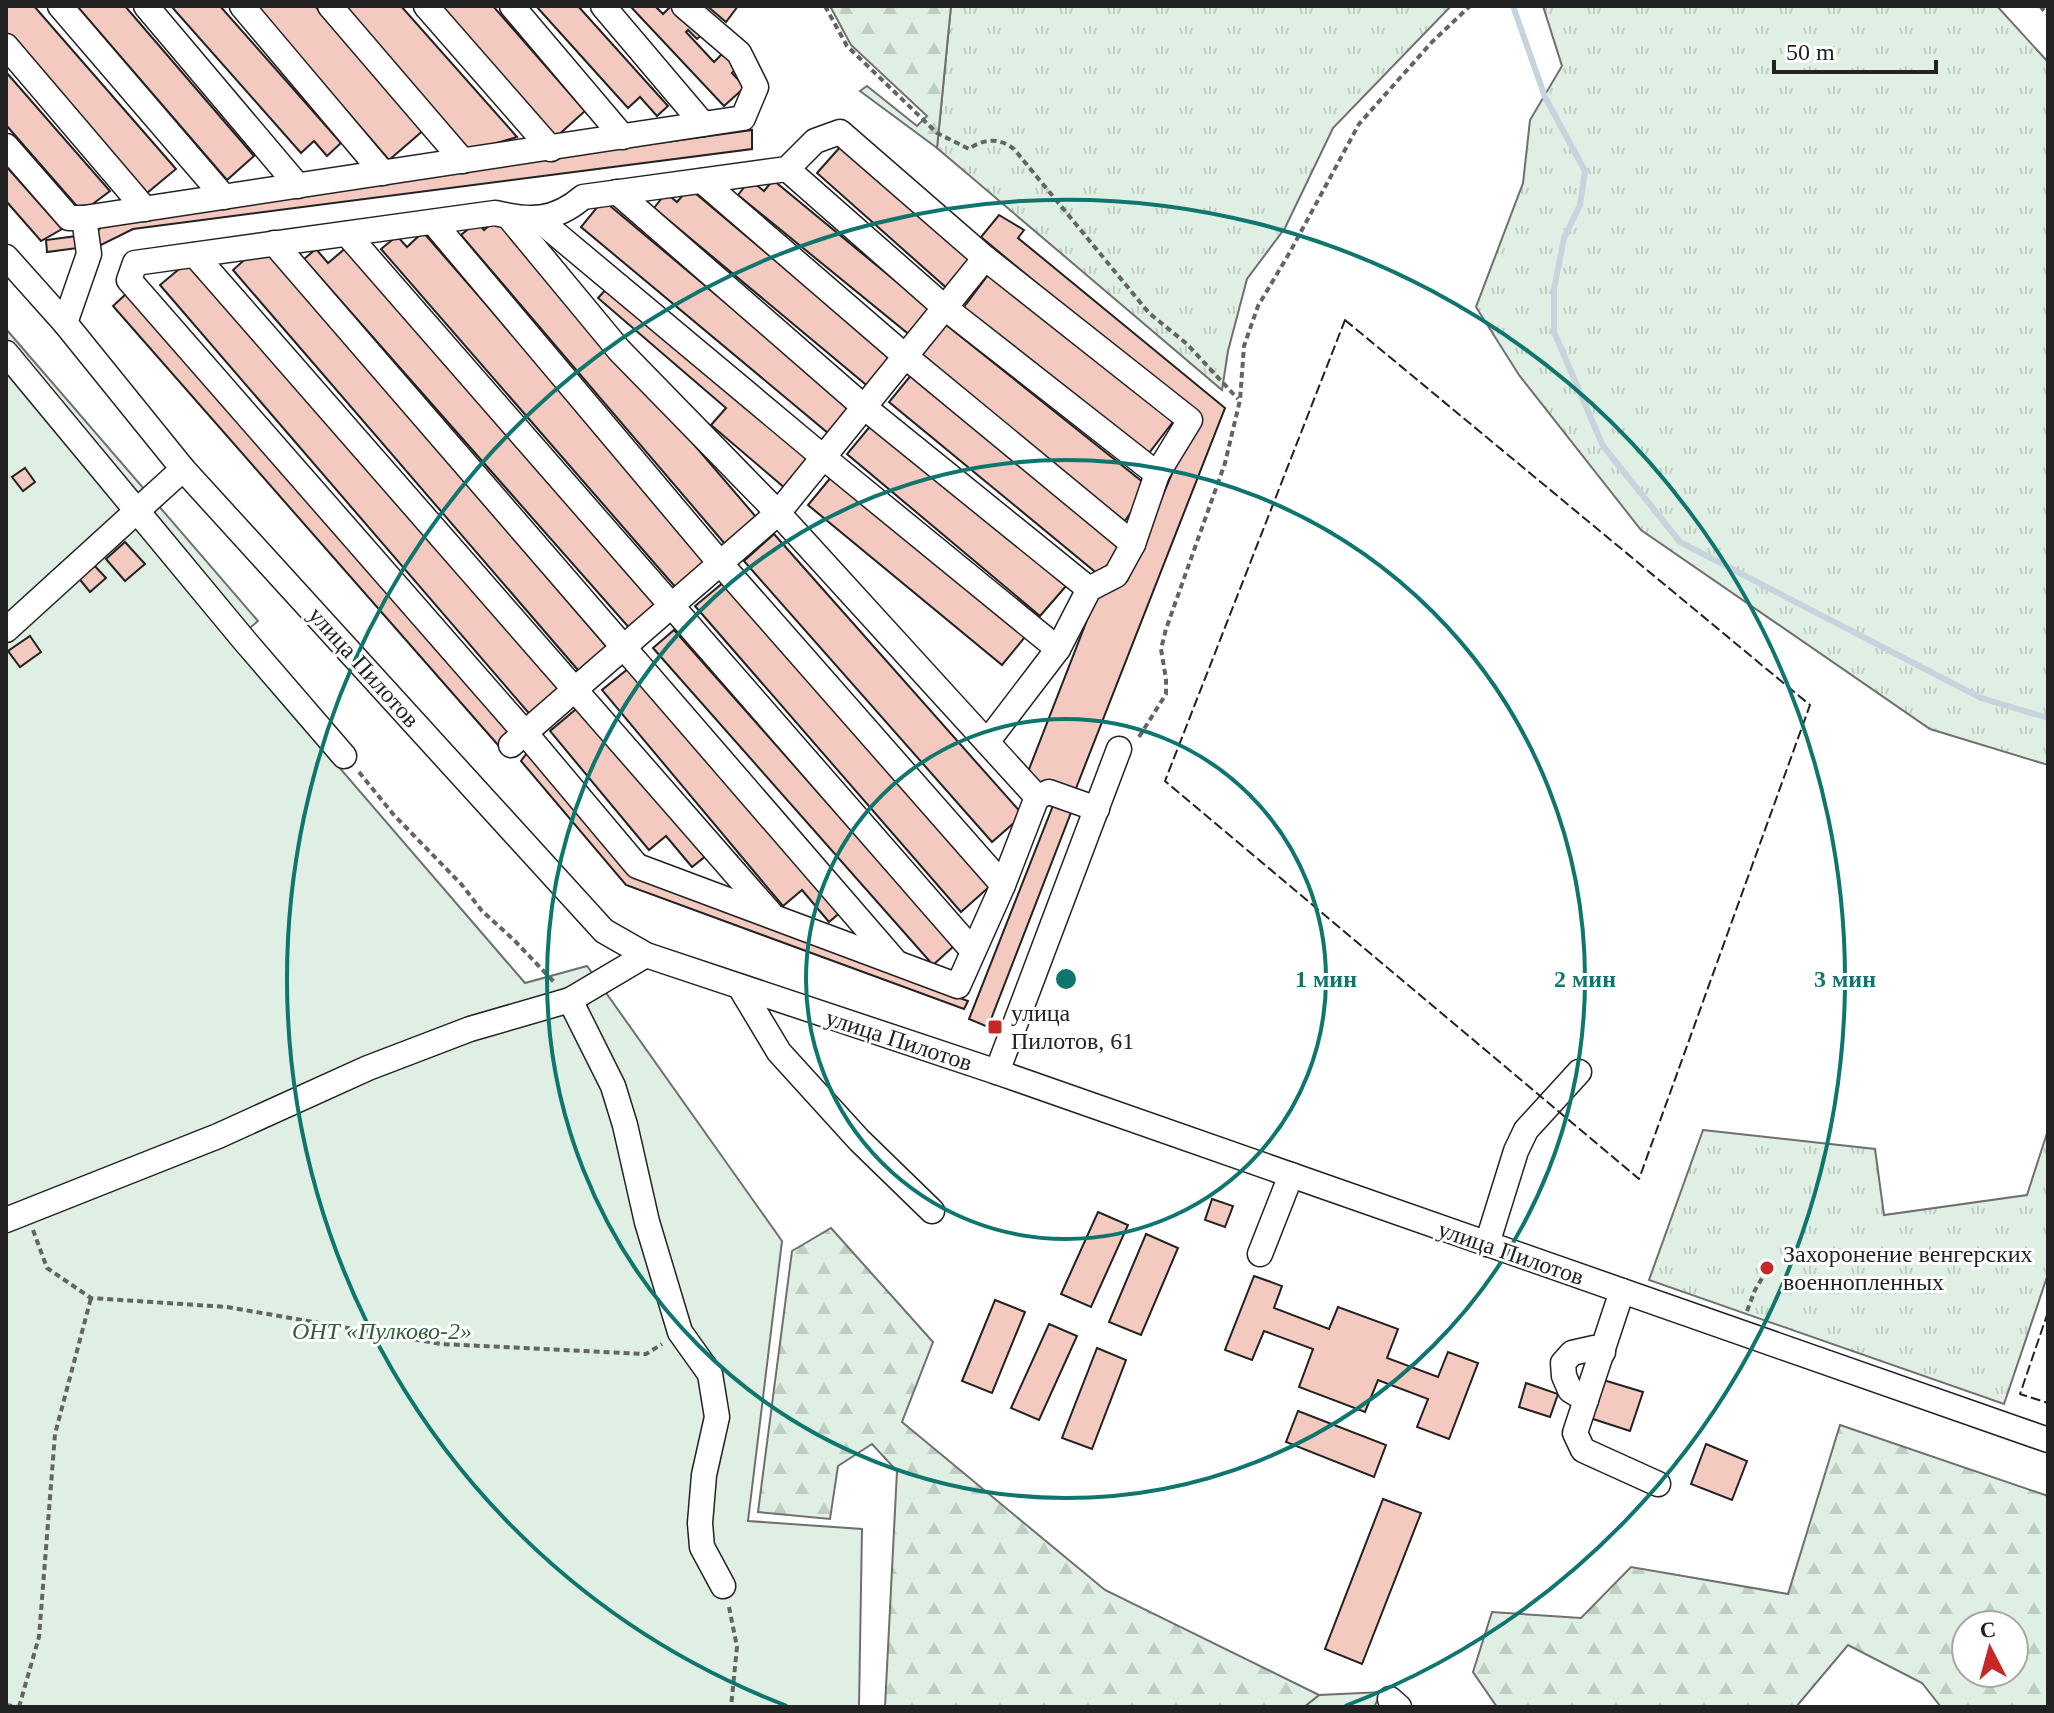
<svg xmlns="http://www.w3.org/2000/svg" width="2054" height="1713" font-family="Georgia,serif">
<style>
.grass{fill:url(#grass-tufts);stroke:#6f6f6f;stroke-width:2}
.forest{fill:url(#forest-firs);stroke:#6f6f6f;stroke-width:2;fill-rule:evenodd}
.garden{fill:#e0efe3;stroke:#6f6f6f;stroke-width:2}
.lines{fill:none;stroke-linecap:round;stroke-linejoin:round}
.stream{stroke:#c7d3dd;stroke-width:6}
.building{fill:#f3c9c0;stroke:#222;stroke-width:2}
.minor-casing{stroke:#222;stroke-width:27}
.path{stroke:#646464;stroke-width:4;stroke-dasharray:6 4;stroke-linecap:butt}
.minor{stroke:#fff;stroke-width:24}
.fence{stroke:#222;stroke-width:2;stroke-dasharray:10 4;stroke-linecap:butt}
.ring{fill:none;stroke:#0f766e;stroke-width:4}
.poi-dot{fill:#c62828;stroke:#fff;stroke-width:3}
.labels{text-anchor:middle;stroke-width:6;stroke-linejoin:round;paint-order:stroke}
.street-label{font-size:24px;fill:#222;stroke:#fff}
.poi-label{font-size:24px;fill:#222;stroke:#fff;text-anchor:start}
.park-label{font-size:24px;font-style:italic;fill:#2f5e38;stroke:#fff}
.centre{fill:#0f766e;stroke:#fff;stroke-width:4}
.ring-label{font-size:24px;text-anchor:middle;font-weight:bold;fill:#0f766e;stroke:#fff;stroke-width:6;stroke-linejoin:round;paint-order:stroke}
</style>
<defs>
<pattern id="grass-tufts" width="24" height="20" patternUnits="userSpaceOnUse" patternTransform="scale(2)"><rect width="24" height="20" fill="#e0efe3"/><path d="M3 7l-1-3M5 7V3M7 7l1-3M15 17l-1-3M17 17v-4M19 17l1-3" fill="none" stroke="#c0cdc2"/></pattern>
<pattern id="forest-firs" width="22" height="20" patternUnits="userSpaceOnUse" patternTransform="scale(2)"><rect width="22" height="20" fill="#e0efe3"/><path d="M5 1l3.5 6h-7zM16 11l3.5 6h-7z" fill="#c0cdc2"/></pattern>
</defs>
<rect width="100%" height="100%" fill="#fff"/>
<g class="grass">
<path d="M 951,6 L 1451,6 L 1333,128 L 1285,228 L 1247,279 L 1228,351 L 1222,390 L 937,148 Z"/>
<path d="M 1543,6 L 1997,6 L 2048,62 L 2048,765 L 1930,729 L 1641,530 L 1519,375 L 1476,307 L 1523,183 L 1530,120 L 1562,66 Z"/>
<path d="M 1703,1130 L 1875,1149 L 1884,1215 L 2027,1195 L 2048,1130 L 2048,1274 L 2004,1404 L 1649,1280 Z"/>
<path d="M 1382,1692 L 1374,1707 L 1304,1707 L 1319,1695 Z"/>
</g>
<g class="forest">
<path d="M 830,6 L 951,6 L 937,148 L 860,91 L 867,86 L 917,126 L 927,116 L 851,45 Z"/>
<path d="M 831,1228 L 933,1342 L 902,1422 L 1105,1590 L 1319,1695 L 1304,1707 L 885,1707 L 897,1471 L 872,1444 L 838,1466 L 830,1519 L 758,1512 L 792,1251 Z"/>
<path d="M 1840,1425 L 2048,1496 L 2048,1707 L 1941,1707 L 1922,1683 L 1848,1645 L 1796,1707 L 1497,1707 L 1473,1672 L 1492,1612 L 1581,1618 L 1631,1567 L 1788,1594 ZM 1966,1625 L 2014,1625 L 2014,1673 L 1966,1673 Z"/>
</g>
<path class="garden" d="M 6,329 L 258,621 L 232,643 L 525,983 L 587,966 L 782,1241 L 748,1521 L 862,1529 L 859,1707 L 6,1707 Z"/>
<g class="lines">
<path class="stream" d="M 1513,6 L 1545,97 L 1585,171 L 1580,205 L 1564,238 L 1554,289 L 1554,332 L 1603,446 L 1680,542 L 1981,698 L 2048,718"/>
</g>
<g class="building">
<path d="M 6,6 L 34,6 L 176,169 L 147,193 L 6,32 Z"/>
<path d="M 77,6 L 125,6 L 254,156 L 227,180 Z"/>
<path d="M 171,6 L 220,6 L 341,143 L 327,156 L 314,141 L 301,153 Z"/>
<path d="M 256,6 L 315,6 L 425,129 L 389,160 Z"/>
<path d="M 344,6 L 401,6 L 517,137 L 470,151 Z"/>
<path d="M 441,6 L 493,6 L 585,111 L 555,138 Z"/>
<path d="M 536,6 L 578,6 L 668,106 L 657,116 L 640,97 L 628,108 Z"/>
<path d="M 630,6 L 655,6 L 663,14 L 671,6 L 677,6 L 703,34 L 697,39 L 688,30 L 686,32 L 714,62 L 725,51 L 739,66 L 732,73 L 745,87 L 724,106 Z"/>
<path d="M 707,6 L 738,6 L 726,22 Z"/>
<path d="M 6,72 L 110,191 L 82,212 L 6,125 Z"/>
<path d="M 752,130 L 752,149 L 133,229 L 95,248 L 95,234 L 107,220 Z"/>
<path d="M 841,146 L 974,263 L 950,291 L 817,173 Z"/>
<path d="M 6,166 L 62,229 L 41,241 L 6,201 Z"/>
<path d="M 750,180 L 764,191 L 773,180 L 932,311 L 911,336 L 738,195 Z"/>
<path d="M 689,188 L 894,360 L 870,388 L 654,208 L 666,193 L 677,202 Z"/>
<path d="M 603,200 L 850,407 L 828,433 L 581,227 Z"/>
<path d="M 999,215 L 1024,230 L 1018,238 L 1225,408 L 1073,796 L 1026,777 L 1096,597 L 1127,581 L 1196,416 L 981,237 Z"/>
<path d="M 499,217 L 756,517 L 725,544 L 461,235 L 477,222 L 484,230 Z"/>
<path d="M 423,232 L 709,561 L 677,589 L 381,249 L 397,236 L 407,247 Z"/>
<path d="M 77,236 L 78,248 L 47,252 L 46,240 Z"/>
<path d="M 261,245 L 612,653 L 584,677 L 233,270 Z"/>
<path d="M 347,247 L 662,605 L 632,631 L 304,259 L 316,249 L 328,263 Z"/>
<path d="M 190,260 L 563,692 L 533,718 L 160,285 Z"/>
<path d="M 988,275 L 1176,418 L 1149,453 L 961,311 Z"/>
<path d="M 610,285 L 812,459 L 786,489 L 711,425 L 726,408 L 598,298 Z"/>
<path d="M 127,293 L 512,733 L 498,745 L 113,306 Z"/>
<path d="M 945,324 L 1149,487 L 1124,522 L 919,355 Z"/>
<path d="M 912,374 L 1122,547 L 1099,575 L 889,402 Z"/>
<path d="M 872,424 L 1066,586 L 1040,616 L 847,454 Z"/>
<path d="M 25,468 L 35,482 L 23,491 L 12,477 Z"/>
<path d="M 832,476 L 1025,637 L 1002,665 L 808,505 Z"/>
<path d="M 774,534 L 1023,815 L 992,842 L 744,561 Z"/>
<path d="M 125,542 L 145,564 L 125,581 L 106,559 Z"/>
<path d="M 92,563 L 106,578 L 90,592 L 77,576 Z"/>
<path d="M 724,582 L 989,887 L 961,912 L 695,606 Z"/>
<path d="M 674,630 L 954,946 L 933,965 L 653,648 Z"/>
<path d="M 30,636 L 41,652 L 20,667 L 8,651 Z"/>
<path d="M 634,664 L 842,911 L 829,922 L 802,890 L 783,906 L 602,690 Z"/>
<path d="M 581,705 L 707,855 L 692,867 L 666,836 L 649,850 L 550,731 Z"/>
<path d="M 529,750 L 633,874 L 968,1001 L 964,1009 L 626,885 L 521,761 Z"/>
<path d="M 1054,803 L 1072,810 L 988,1027 L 969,1019 Z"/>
<path d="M 1212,1199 L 1233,1206 L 1225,1227 L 1205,1220 Z"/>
<path d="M 1098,1212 L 1128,1225 L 1091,1307 L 1061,1294 Z"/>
<path d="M 1146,1234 L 1178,1248 L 1141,1335 L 1109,1322 Z"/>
<path d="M 1254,1276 L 1282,1286 L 1274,1308 L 1329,1329 L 1338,1307 L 1398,1329 L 1387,1358 L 1438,1377 L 1448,1352 L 1478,1363 L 1449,1439 L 1417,1427 L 1428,1399 L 1378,1380 L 1365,1412 L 1299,1387 L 1313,1349 L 1264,1331 L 1252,1360 L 1225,1350 Z"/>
<path d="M 995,1300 L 1025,1312 L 992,1393 L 962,1381 Z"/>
<path d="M 1049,1324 L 1077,1336 L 1039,1420 L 1011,1408 Z"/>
<path d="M 1097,1348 L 1126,1360 L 1092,1449 L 1062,1438 Z"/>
<path d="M 1600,1379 L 1643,1392 L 1630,1431 L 1587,1417 Z"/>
<path d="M 1526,1383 L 1558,1394 L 1550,1417 L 1519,1407 Z"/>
<path d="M 1298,1411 L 1386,1445 L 1374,1477 L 1286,1442 Z"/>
<path d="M 1706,1444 L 1747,1461 L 1732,1500 L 1691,1484 Z"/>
<path d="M 1383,1499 L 1421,1513 L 1362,1664 L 1325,1649 Z"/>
</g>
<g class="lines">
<defs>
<g id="minor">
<path d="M 60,6 L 224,197"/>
<path d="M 146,6 L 298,186"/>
<path d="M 242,6 L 383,173"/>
<path d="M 330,6 L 463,161"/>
<path d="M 426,6 L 551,149"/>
<path d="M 512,6 L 623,137"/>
<path d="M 603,6 L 703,124"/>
<path d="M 6,46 L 145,209"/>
<path d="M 6,146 L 69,218 L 84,218 L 743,118 L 756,87 L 739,53 L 684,6"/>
<path d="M 787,169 L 944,307 L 1157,474"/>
<path d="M 702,181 L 905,356 L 1133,544"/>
<path d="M 617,192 L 864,407 L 1089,589"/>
<path d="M 508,216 L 619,350 L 778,513 L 1037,797 L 1003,885 L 958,986 L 637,866 L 526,734 L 129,280 L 135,263 L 495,213 C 530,221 554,222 583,197 L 787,169 L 815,141 L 840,132 L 985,258 L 1190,420 L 1157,474 L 1133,544 L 1116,575 L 1089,589 L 1058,649 L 987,742"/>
<path d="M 537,218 L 823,457 L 1058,649"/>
<path d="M 433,222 L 720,563 L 1003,885"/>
<path d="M 347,234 L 973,951"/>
<path d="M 274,243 L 895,961"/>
<path d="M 195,255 L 770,913"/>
<path d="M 6,257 L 65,323 L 183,469 L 604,931 L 646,955 L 997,1072 L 2048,1440"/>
<path d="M 65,323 L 89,254 L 84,218"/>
<path d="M 6,353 L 244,640 L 344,756"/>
<path d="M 6,630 L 183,469"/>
<path d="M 511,745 L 778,513 L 985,258"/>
<path d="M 1037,797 L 1049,792 L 1097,809"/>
<path d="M 740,987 L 779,1052 L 859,1140 L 932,1211"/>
<path d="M 570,1000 L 613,1086 L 625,1125 L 647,1222 L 680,1332 L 710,1374 L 717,1417 L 704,1475 L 700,1523 L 702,1547 L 723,1586"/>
<path d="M 997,1072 L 1119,749"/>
<path d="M 6,1220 L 218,1136 L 368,1068 L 470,1029 L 570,1000 L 646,955"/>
<path d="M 1487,1244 L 1516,1151 L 1526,1130 L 1579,1072"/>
<path d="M 1260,1254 L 1291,1175"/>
<path d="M 1622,1291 L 1575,1433 L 1583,1450 L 1658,1484"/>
<path d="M 1586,1400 L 1570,1390 L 1564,1376 L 1563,1363 L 1572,1353 L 1594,1348 L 1603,1352"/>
<path d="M 1390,1699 L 1399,1707"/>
</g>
</defs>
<use href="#minor" class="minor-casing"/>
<g class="path">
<path d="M 825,6 L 847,46 L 937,133 L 969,149 C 984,138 1000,138 1014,149 L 1149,313 L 1187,344 L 1238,399"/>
<path d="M 2040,6 L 2048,15"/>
<path d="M 1139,737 L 1166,694 L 1166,679 L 1161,649 L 1166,629 L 1225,463 L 1240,400 L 1244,346 L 1258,306 L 1290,252 L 1359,124 L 1432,42 L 1470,6"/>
<path d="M 359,772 L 393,814 L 462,885 L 482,911 L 514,940 L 554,982"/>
<path d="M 33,1230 L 47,1268 L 91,1298 L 227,1307 L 441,1344 L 646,1354 L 662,1344"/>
<path d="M 1747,1311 L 1755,1290 L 1767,1270"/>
<path d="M 729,1607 L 737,1647 L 731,1707"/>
<path d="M 6,1705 L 17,1707"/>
<path d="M 19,1707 L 39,1637 L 55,1434 L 91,1298"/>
</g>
<use href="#minor" class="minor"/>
<g class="fence">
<path d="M 1345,320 L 1810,705 L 1639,1179 L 1165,781 Z"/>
<path d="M 2048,1312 L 2020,1394 L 2048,1403"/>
</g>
</g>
<g class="ring">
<circle cx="1066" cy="979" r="260"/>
<circle cx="1066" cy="979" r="519"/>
<path d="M787 1706A779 779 0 1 1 1345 1706"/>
</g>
<g class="poi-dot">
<rect x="987" y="1019" width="16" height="16" rx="4"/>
<circle cx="1767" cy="1268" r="8"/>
</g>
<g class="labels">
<g class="street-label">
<text transform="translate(364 667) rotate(48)" y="8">улица Пилотов</text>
<text transform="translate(899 1040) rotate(18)" y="8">улица Пилотов</text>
<text transform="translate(1511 1253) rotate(19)" y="8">улица Пилотов</text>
</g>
<g class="poi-label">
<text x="1011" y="1021">улица<tspan x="1011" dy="28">Пилотов, 61</tspan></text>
<text x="1783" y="1262">Захоронение венгерских<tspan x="1783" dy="28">военнопленных</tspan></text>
</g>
<g class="park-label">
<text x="382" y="1339">ОНТ «Пулково-2»</text>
</g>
</g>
<circle cx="1066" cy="979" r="12" class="centre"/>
<g class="ring-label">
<text x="1326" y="987">1 мин</text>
<text x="1585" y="987">2 мин</text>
<text x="1845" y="987">3 мин</text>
</g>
<rect width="2054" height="1713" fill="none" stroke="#222222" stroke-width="16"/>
<g transform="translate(1990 1649) rotate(354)"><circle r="38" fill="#ffffff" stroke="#a7a7a7" stroke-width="2"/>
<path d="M0-6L14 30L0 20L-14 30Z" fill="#c62828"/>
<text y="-12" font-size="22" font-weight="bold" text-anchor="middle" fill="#222222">С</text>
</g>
<path d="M1774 60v12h162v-12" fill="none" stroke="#222222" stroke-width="4"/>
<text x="1786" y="60" font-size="24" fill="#222222" stroke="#ffffff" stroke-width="6" paint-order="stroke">50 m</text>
</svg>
